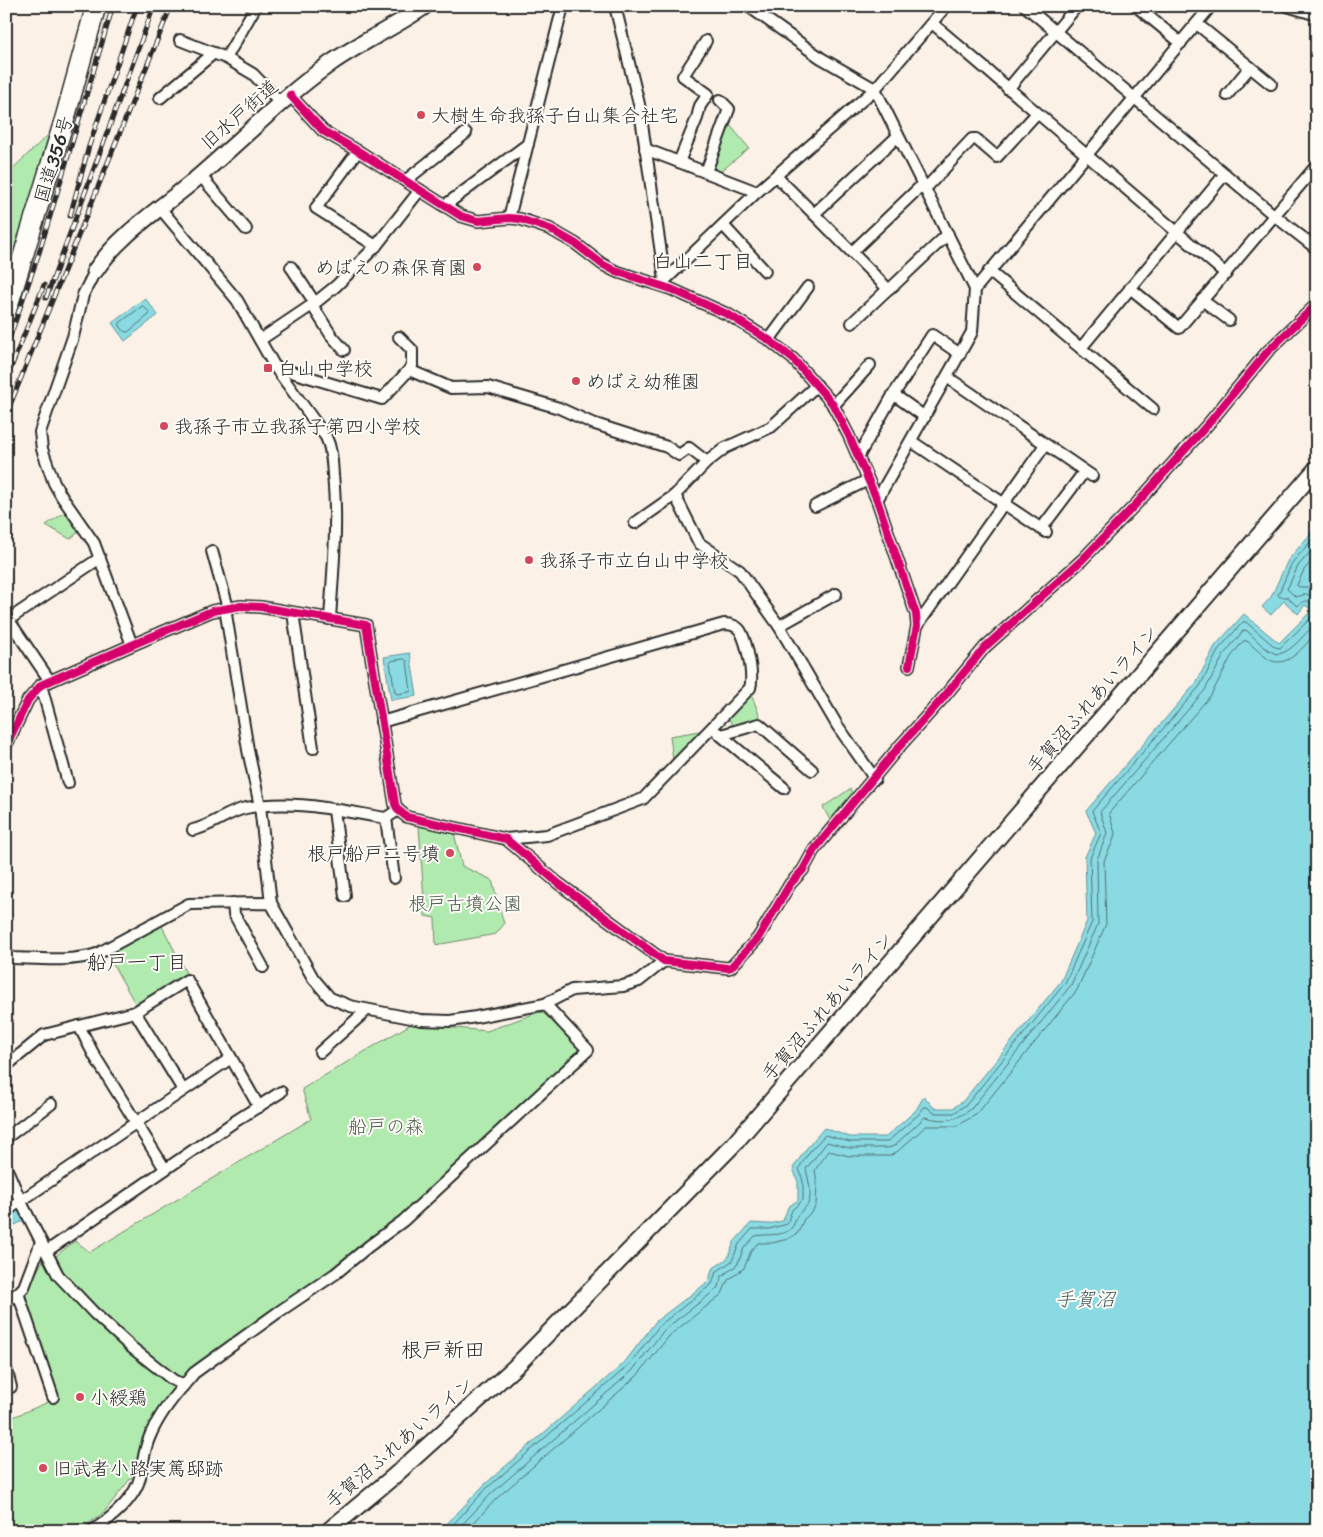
<svg xmlns="http://www.w3.org/2000/svg" width="1323" height="1537" font-family="Sriracha,'Klee One',sans-serif">
<style>
.green{fill:#b1eaae;stroke:#6e8a6c}
.water{fill:#89dae2;stroke:#639499}
.lines{fill:none;stroke-linecap:round;stroke-linejoin:round}
.shore{stroke:#517174;stroke-width:1}
.street-casing{stroke:#2b2b2b;stroke-width:14}
.secondary-casing{stroke:#2b2b2b;stroke-width:19}
.highway-casing{stroke:#2b2b2b;stroke-width:22}
.street{stroke:#fdfcf7;stroke-width:10}
.secondary{stroke:#fdfcf7;stroke-width:15}
.highway{stroke:#fdfcf7;stroke-width:19}
.rail-casing{stroke:#2b2b2b;stroke-width:5}
.rail{stroke:#fdfcf7;stroke-width:3;stroke-dasharray:9;stroke-linecap:butt}
.cycleway-casing{stroke:#fdfcf7;stroke-width:11}
.cycleway{stroke:#d6006c;stroke-width:8}
.poi-dot{fill:#d1495b;stroke:#fdfcf7;stroke-width:2}
.labels{text-anchor:middle;stroke-width:4;stroke-linejoin:round;paint-order:stroke}
.street-label{font-size:19px;fill:#2b2b2b;stroke:#fdfcf7}
.poi-label{font-size:19px;fill:#2b2b2b;stroke:#fdfcf7;text-anchor:start}
.park-label{font-size:19px;fill:#4c5b4c;stroke:#fdfcf7}
.neighbourhood-label{font-size:20px;fill:#2b2b2b;stroke:#fdfcf7}
.water-label{font-size:20px;font-style:italic;fill:#476062;stroke:#fdfcf7}
.quarter-label{font-size:21px;fill:#2b2b2b;stroke:#fdfcf7}
</style>
<rect width="100%" height="100%" fill="#fbf1e6"/>
<filter id="ink" filterUnits="userSpaceOnUse"><feTurbulence type="fractalNoise" baseFrequency=".02" numOctaves="2"/><feDisplacementMap in="SourceGraphic" scale="10" xChannelSelector="R" yChannelSelector="G"/><feConvolveMatrix kernelMatrix="1 2 1 2 8 2 1 2 1" color-interpolation-filters="sRGB"/></filter>
<g filter="url(#ink)">
<g class="green">
<path d="M 729,124 L 749,148 L 720,172 L 716,170 L 713,164 Z"/>
<path d="M 49,134 L 12,264 L 6,267 L 6,175 Z"/>
<path d="M 67,511 L 81,530 L 70,539 L 46,525 Z"/>
<path d="M 751,693 L 761,720 L 734,727 L 728,718 Z"/>
<path d="M 700,731 L 673,760 L 670,736 Z"/>
<path d="M 850,789 L 855,797 L 832,824 L 823,807 Z"/>
<path d="M 419,826 L 454,833 L 462,866 L 492,880 L 504,924 L 496,934 L 436,945 L 435,918 L 425,916 Z"/>
<path d="M 161,924 L 188,977 L 136,1005 L 107,954 Z"/>
<path d="M 539,1012 L 543,1013 L 568,1034 L 580,1048 L 580,1052 L 405,1213 L 329,1271 L 191,1370 L 184,1379 L 179,1378 L 133,1344 L 63,1271 L 56,1256 L 75,1241 L 90,1252 L 311,1119 L 302,1089 L 411,1024 L 487,1031 Z"/>
<path d="M 45,1257 L 54,1277 L 174,1388 L 131,1478 L 104,1512 L 79,1531 L 6,1531 L 6,1420 L 58,1398 L 25,1293 Z"/>
</g>
<g class="water">
<path d="M 145,298 L 158,315 L 125,341 L 112,323 Z"/>
<path d="M 1317,526 L 1317,1531 L 440,1531 L 484,1485 L 624,1363 L 656,1321 L 709,1281 L 712,1269 L 728,1258 L 734,1242 L 751,1223 L 768,1224 L 783,1221 L 788,1207 L 798,1200 L 798,1182 L 793,1168 L 806,1149 L 824,1128 L 850,1137 L 886,1137 L 916,1110 L 924,1096 L 934,1108 L 953,1108 L 963,1101 L 1061,981 L 1087,921 L 1085,857 L 1096,833 L 1086,811 L 1196,683 L 1215,646 L 1244,614 L 1279,643 L 1312,610 L 1305,605 L 1298,614 L 1284,601 L 1271,615 L 1262,607 L 1271,597 L 1288,560 Z"/>
<path d="M 410,653 L 417,696 L 391,700 L 384,657 Z"/>
<path d="M 16,1208 L 21,1209 L 25,1220 L 15,1225 L 7,1214 Z"/>
</g>
<g class="lines">
<g class="shore">
<path d="M 143,306 L 149,312 L 149,315 L 128,332 L 125,332 L 120,326 L 120,323 Z"/>
<path d="M 1317,544 L 1298,566 L 1287,589 L 1296,597 L 1307,594 L 1317,600"/>
<path d="M 1317,555 L 1304,570 L 1297,585 L 1299,587 L 1308,587 L 1317,590"/>
<path d="M 404,659 L 407,661 L 411,691 L 409,692 L 397,694 L 395,692 L 390,663 L 392,661 Z"/>
<path d="M 447,1531 L 487,1488 L 628,1366 L 660,1325 L 712,1284 L 716,1272 L 732,1261 L 739,1244 L 752,1229 L 769,1229 L 787,1224 L 792,1210 L 803,1200 L 803,1181 L 799,1168 L 810,1151 L 825,1135 L 850,1142 L 887,1142 L 919,1114 L 924,1107 L 927,1107 L 934,1113 L 954,1113 L 967,1104 L 1065,983 L 1092,922 L 1090,858 L 1101,833 L 1092,811 L 1200,686 L 1219,649 L 1243,622 L 1246,622 L 1275,647 L 1280,648 L 1315,614 L 1316,608 C 1307,597 1306,601 1297,606 L 1287,597 L 1280,597 L 1278,595 L 1292,563 L 1317,534"/>
<path d="M 456,1531 L 492,1493 L 632,1371 L 665,1329 L 717,1289 L 722,1276 L 737,1265 L 744,1248 L 755,1236 C 765,1234 776,1236 786,1232 C 794,1229 794,1222 797,1216 C 800,1211 805,1209 808,1204 C 813,1194 808,1179 806,1169 L 827,1142 L 849,1148 L 888,1148 L 894,1146 L 925,1117 C 944,1122 955,1121 971,1109 L 1071,985 L 1098,924 L 1097,860 L 1107,833 L 1100,812 L 1205,690 L 1225,653 L 1243,631 L 1246,630 C 1254,637 1264,649 1274,653 C 1287,659 1308,630 1317,621"/>
<path d="M 466,1531 L 497,1498 L 637,1376 L 670,1335 L 722,1294 L 728,1280 L 744,1268 L 751,1251 L 758,1243 L 772,1243 L 788,1239 L 798,1233 L 804,1219 L 812,1212 L 816,1205 L 817,1182 L 815,1170 L 829,1151 L 849,1156 L 890,1156 L 898,1151 L 926,1126 L 957,1126 L 977,1114 L 1077,990 L 1106,924 L 1104,861 L 1113,841 L 1115,833 L 1109,813 L 1211,695 L 1231,657 L 1243,641 L 1247,641 C 1254,647 1261,654 1268,659 C 1288,671 1305,644 1317,632"/>
</g>
<defs>
<g id="street">
<path d="M 615,6 L 639,104 L 665,280"/>
<path d="M 748,6 L 821,58 L 875,89 L 975,289 L 972,332 L 877,500"/>
<path d="M 1025,6 L 1275,216 L 1317,249"/>
<path d="M 1136,6 L 1181,43"/>
<path d="M 1287,6 L 1317,15"/>
<path d="M 932,23 L 1226,274"/>
<path d="M 1197,24 L 1271,84"/>
<path d="M 180,40 L 226,58 L 253,74 L 281,103"/>
<path d="M 226,58 L 256,6"/>
<path d="M 1008,89 L 1077,6"/>
<path d="M 290,95 L 323,131 L 358,151 L 461,216 L 478,221 L 509,218 L 520,219 L 550,229 L 576,244 L 602,264 L 615,271 L 671,289 L 729,315 L 769,340 L 793,359 L 832,403 L 849,436 L 877,500 L 916,614 L 917,626 L 909,666"/>
<path d="M 1227,95 L 1250,67"/>
<path d="M 160,98 L 214,53"/>
<path d="M 898,136 L 814,214 L 888,289 L 893,286 L 948,234"/>
<path d="M 645,149 L 757,192"/>
<path d="M 358,151 L 316,208 L 376,246"/>
<path d="M 679,162 L 697,118 L 700,106 L 708,94 L 683,76 L 706,41"/>
<path d="M 706,172 L 729,109 L 720,100"/>
<path d="M 200,175 L 246,229"/>
<path d="M 776,176 L 814,214"/>
<path d="M 405,181 L 466,133"/>
<path d="M 925,189 L 972,139 L 976,139 L 997,157 L 1037,113"/>
<path d="M 444,206 L 528,144"/>
<path d="M 160,208 L 237,300 L 275,367 L 326,437 C 332,449 332,462 333,475 C 338,523 333,571 330,619"/>
<path d="M 509,218 L 563,6"/>
<path d="M 723,225 L 765,271"/>
<path d="M 852,252 L 923,184"/>
<path d="M 291,267 L 315,303"/>
<path d="M 95,271 L 83,295 L 73,337 L 40,432 L 42,449 L 54,483 L 62,497 L 94,543 L 132,645"/>
<path d="M 989,271 L 1153,409"/>
<path d="M 660,285 L 757,192 L 875,89 L 946,6"/>
<path d="M 1130,288 L 1179,328 L 1317,165"/>
<path d="M 975,289 L 1211,6"/>
<path d="M 1202,300 L 1229,320"/>
<path d="M 312,305 L 331,335 L 344,350"/>
<path d="M 852,323 L 888,289"/>
<path d="M 399,337 L 412,350 L 412,366 L 409,370"/>
<path d="M 260,340 L 315,303 L 336,286 L 376,246 L 420,190"/>
<path d="M 769,340 L 808,287"/>
<path d="M 1081,348 L 1225,174"/>
<path d="M 275,367 L 382,399 L 409,370 L 451,388 L 488,387 L 559,408 L 592,423 L 667,447 L 679,455 L 689,448 L 707,462"/>
<path d="M 947,377 L 1092,476"/>
<path d="M 893,394 L 925,417"/>
<path d="M 833,406 L 870,365"/>
<path d="M 911,441 L 1046,532"/>
<path d="M 858,457 L 892,397 L 932,335 L 960,354"/>
<path d="M 675,495 L 699,543 L 740,571 L 779,626 L 837,725 L 875,779"/>
<path d="M 815,506 L 868,480"/>
<path d="M 635,523 L 675,495 L 707,462 L 725,448 L 771,427 L 817,385"/>
<path d="M 1041,529 L 1084,472"/>
<path d="M 212,551 L 228,608"/>
<path d="M 225,608 L 248,750 L 260,806 L 271,903"/>
<path d="M 293,613 L 313,748"/>
<path d="M 6,616 L 50,681"/>
<path d="M 8,620 L 100,558"/>
<path d="M 779,626 L 836,594"/>
<path d="M 917,626 L 1045,445"/>
<path d="M 41,685 L 68,783"/>
<path d="M 381,722 L 724,624 C 730,624 738,626 741,632 C 747,644 754,675 750,688 L 643,799 L 547,835 L 506,839"/>
<path d="M 718,733 L 784,788"/>
<path d="M 721,735 L 759,724 L 812,770"/>
<path d="M 6,746 L 28,700 L 41,685 L 132,645 L 212,611 L 241,606 L 261,607 L 366,625 L 395,804 L 398,810 L 407,817 L 506,839 L 558,883 L 664,961 L 728,968 L 731,967 L 758,938 L 790,884 L 803,870 L 814,850 L 898,748 L 943,698 L 985,647 L 1082,560 L 1138,502 L 1209,423 L 1267,352 L 1317,304"/>
<path d="M 334,810 L 345,896"/>
<path d="M 386,818 L 394,878"/>
<path d="M 193,830 C 212,826 227,812 246,808 C 292,798 341,811 386,818 L 398,810"/>
<path d="M 233,903 L 234,914 L 263,967"/>
<path d="M 6,955 L 14,958 C 42,959 70,962 97,954 L 189,904 L 271,903 L 313,978 L 330,998 L 350,1006 L 421,1020 L 450,1021 L 476,1017 L 545,1004 L 572,990 L 623,986 L 639,981 L 664,961"/>
<path d="M 135,1012 L 183,1090"/>
<path d="M 79,1026 L 94,1055 L 165,1169"/>
<path d="M 320,1052 L 367,1010"/>
<path d="M 6,1066 L 44,1035 L 135,1012 L 187,980 L 259,1107"/>
<path d="M 6,1138 L 51,1104"/>
<path d="M 6,1167 L 21,1202 L 58,1275 L 94,1313 L 131,1347 L 173,1380 L 184,1385 L 194,1373 L 277,1313 L 335,1274 L 369,1246 L 403,1221 L 588,1050 L 545,1004"/>
<path d="M 6,1211 L 231,1058"/>
<path d="M 47,1251 L 234,1122 L 281,1092"/>
<path d="M 18,1293 L 24,1287 L 41,1242"/>
<path d="M 6,1302 L 18,1293 L 53,1397"/>
<path d="M 6,1368 L 11,1387"/>
<path d="M 92,1531 C 110,1519 135,1500 140,1477 C 143,1464 144,1449 150,1436 C 158,1417 170,1401 184,1385"/>
</g>
<g id="secondary">
<path d="M 95,271 C 119,235 157,211 190,184 C 237,145 280,99 331,63 C 361,42 395,27 425,6"/>
<path d="M 328,1531 L 393,1477 L 515,1367 L 734,1144 L 1317,468"/>
</g>
<path id="highway" d="M 6,312 L 65,118 L 96,6"/>
</defs>
<use href="#street" class="street-casing"/>
<use href="#secondary" class="secondary-casing"/>
<use href="#highway" class="highway-casing"/>
<use href="#street" class="street"/>
<use href="#secondary" class="secondary"/>
<use href="#highway" class="highway"/>
<defs>
<g id="rail">
<path d="M 70,216 L 89,146 L 137,6"/>
<path d="M 46,298 L 154,6"/>
<path d="M 6,348 L 39,253 L 113,6"/>
<path d="M 6,380 L 44,285"/>
<path d="M 6,415 L 171,6"/>
</g>
</defs>
<use href="#rail" class="rail-casing"/>
<use href="#rail" class="rail"/>
<defs>
<g id="cycleway">
<path d="M 290,95 L 323,131 L 358,151 L 461,216 L 478,221 L 509,218 L 520,219 L 550,229 L 576,244 L 602,264 L 615,271 L 671,289 L 729,315 L 769,340 L 793,359 L 832,403 L 849,436 L 877,500 L 916,614 L 917,626 L 909,666"/>
<path d="M 6,746 L 28,700 L 41,685 L 132,645 L 212,611 L 241,606 L 261,607 L 366,625 L 395,804 L 398,810 L 407,817 L 506,839 L 558,883 L 664,961 L 728,968 L 731,967 L 758,938 L 790,884 L 803,870 L 814,850 L 898,748 L 943,698 L 985,647 L 1082,560 L 1138,502 L 1209,423 L 1267,352 L 1317,304"/>
</g>
</defs>
<use href="#cycleway" class="cycleway-casing"/>
<use href="#cycleway" class="cycleway"/>
</g>
</g>
<g class="poi-dot">
<circle cx="421" cy="115" r="5"/>
<circle cx="477" cy="267" r="5"/>
<rect x="263" y="363" width="10" height="10" rx="2.5"/>
<circle cx="576" cy="381" r="5"/>
<circle cx="164" cy="426" r="5"/>
<circle cx="529" cy="560" r="5"/>
<circle cx="450" cy="853" r="5"/>
<circle cx="80" cy="1397" r="5"/>
<circle cx="43" cy="1468" r="5"/>
</g>
<g class="labels">
<g class="street-label">
<text transform="translate(239 114) rotate(-41)" y="7">旧水戸街道</text>
<text transform="translate(53 159) rotate(-73)" y="7">国道356号</text>
<text transform="translate(1092 699) rotate(-49)" y="7">手賀沼ふれあいライン</text>
<text transform="translate(827 1006) rotate(-49)" y="7">手賀沼ふれあいライン</text>
<text transform="translate(399 1442) rotate(-41)" y="7">手賀沼ふれあいライン</text>
</g>
<g class="poi-label">
<text x="431" y="122">大樹生命我孫子白山集合社宅</text>
<text x="467" y="274" text-anchor="end">めばえの森保育園</text>
<text x="278" y="375">白山中学校</text>
<text x="586" y="388">めばえ幼稚園</text>
<text x="174" y="433">我孫子市立我孫子第四小学校</text>
<text x="539" y="567">我孫子市立白山中学校</text>
<text x="440" y="860" text-anchor="end">根戸船戸二号墳</text>
<text x="90" y="1404">小綬鶏</text>
<text x="53" y="1475">旧武者小路実篤邸跡</text>
</g>
<g class="park-label">
<text x="465" y="910">根戸古墳公園</text>
<text x="386" y="1133">船戸の森</text>
</g>
<g class="neighbourhood-label">
<text x="703" y="268">白山二丁目</text>
<text x="137" y="969">船戸一丁目</text>
</g>
<g class="water-label">
<text x="1085" y="1306">手賀沼</text>
</g>
<g class="quarter-label">
<text x="443" y="1357">根戸新田</text>
</g>
</g>
<rect width="1323" height="1537" fill="none" stroke="#fdfcf7" stroke-width="25"/>
<rect x="12" y="12" width="1298" height="1512" fill="none" stroke="#2b2b2b" stroke-width="2" filter="url(#ink)"/>
</svg>
